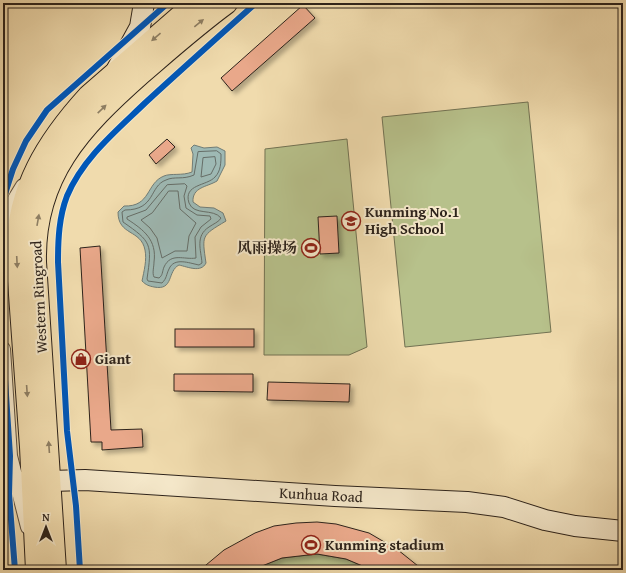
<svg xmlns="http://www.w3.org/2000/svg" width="626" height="573" font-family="'Gentium Book Plus','Noto Serif SC',serif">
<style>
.green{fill:#b7c18b;stroke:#727253}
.water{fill:#9eb9b4;stroke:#717d77}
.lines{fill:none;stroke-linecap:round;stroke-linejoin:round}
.shore{stroke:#666e68;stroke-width:1}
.building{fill:#e9a88a;stroke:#2d231b;filter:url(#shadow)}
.street-casing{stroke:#5e5140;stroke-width:16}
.secondary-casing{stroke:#2d231b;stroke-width:22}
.primary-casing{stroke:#2d231b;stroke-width:24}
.street{stroke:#f5e8ca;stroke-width:14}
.secondary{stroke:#f5e8ca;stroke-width:20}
.primary{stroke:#f0dbad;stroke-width:22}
.cycleway-casing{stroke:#f5e8ca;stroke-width:8}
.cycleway{stroke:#0057b8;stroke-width:6}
.oneway{fill:#8e7f64}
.labels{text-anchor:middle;stroke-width:4;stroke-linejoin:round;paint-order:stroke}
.poi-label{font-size:15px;font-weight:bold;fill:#2d231b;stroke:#f5e8ca;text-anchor:start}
.street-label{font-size:15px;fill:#2d231b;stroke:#f5e8ca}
</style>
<defs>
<filter id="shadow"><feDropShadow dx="3.5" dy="3.5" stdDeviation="2" flood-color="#0004"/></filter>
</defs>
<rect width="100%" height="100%" fill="#f0dbad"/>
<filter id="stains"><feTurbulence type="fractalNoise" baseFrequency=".005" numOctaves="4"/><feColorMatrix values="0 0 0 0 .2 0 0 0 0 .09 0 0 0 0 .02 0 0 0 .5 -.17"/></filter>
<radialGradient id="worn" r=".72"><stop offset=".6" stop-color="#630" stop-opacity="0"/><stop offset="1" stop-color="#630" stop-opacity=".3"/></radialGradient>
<g class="green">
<path d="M 528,102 L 551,332 L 405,347 L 382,117 Z"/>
<path d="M 347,139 L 367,347 L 349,355 L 264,355 L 265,149 Z"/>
<path d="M 317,554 L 346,559 L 372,570 L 252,570 L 282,558 Z"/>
</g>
<path class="water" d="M 194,145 L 204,148 L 217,147 L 225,151 L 225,165 L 217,181 C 207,187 192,187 193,202 L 200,207 L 214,208 L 223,213 L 226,221 C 201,236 202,235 206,263 C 201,273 188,267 179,265 C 167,271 174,291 154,287 C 149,286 146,285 142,281 C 144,271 147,260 145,250 C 141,229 118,236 118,212 L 124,206 C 151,207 146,183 164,176 C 171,173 182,176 192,172 L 193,154 L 191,148 Z"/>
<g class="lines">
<g class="shore">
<path d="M 217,151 L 221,154 C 221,162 221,171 215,177 C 207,186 183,184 189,203 C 194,216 213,208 221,218 C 219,222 213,224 209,227 C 195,236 201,250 202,263 L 199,265 C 189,263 174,257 169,269 C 166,275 167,278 162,283 L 148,281 L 147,279 C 152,244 152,242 123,222 L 122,212 L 125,210 C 156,210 149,186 166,180 C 174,176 183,180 194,175 L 198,152 Z"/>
<path d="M 215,157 L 216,164 L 211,174 L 201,177 L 203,158 Z"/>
<path d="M 185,184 L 187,186 L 184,196 L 186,208 L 197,215 L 210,216 L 211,219 L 201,227 L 195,237 L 196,258 C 184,260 171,252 164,267 C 162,272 163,275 159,278 L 154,277 C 152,273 154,267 154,262 C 157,240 144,230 127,219 L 127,217 L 146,210 L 167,185 Z"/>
<path d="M 169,191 L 178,191 L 180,209 L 196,223 L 189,236 L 187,251 L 175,251 L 162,258 L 157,238 L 150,228 L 141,220 L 152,213 Z"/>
</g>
</g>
<g class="building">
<path d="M 303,5 L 315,18 L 232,91 L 221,78 Z"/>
<path d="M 167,139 L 175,147 L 156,164 L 149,155 Z"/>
<path d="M 337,216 L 339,253 L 320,254 L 318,217 Z"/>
<path d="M 100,246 L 111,430 L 142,429 L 143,447 L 102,450 L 102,442 L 91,442 L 80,248 Z"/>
<rect x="175" y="329" width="79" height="18"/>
<path d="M 174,374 L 253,374 L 253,392 L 174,391 Z"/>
<path d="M 268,382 L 350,384 L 349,402 L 267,400 Z"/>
<path d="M 317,522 L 336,524 L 369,533 L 398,550 L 423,570 L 372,570 L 346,559 L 317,554 L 282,558 L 252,570 L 200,570 L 224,550 L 255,533 L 274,526 L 296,523 Z"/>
</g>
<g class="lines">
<defs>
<g id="street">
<path d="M 3,233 L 12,204 L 23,186"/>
<path d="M 3,349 L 10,456 L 28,527"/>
</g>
<g id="secondary">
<path d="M 117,69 L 140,27 L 144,3"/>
<path d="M 16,482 L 85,480 L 335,496 L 467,502 L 504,507 L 545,520 L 575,526 L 623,531"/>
</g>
<g id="primary">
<path d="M 37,570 L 31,447 L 17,253 C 18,189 47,142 89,96 L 196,3"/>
<path d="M 55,570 L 35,262 C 33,176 80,127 141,73 C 169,49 196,25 226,3"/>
</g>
</defs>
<use href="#street" class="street-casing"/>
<use href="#secondary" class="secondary-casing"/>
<use href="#primary" class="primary-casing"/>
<use href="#street" class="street"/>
<use href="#secondary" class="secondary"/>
<use href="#primary" class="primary"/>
<defs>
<g id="cycleway">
<path d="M 3,200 L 13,169 L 26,141 L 47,110 L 168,3"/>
<path d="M 3,349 L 10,456 L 9,494 L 15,570"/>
<path d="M 80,570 L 76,506 L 67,431 L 58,262 C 58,239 59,217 67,196 C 83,158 116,131 145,103 C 182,69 219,36 256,3"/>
</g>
</defs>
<use href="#cycleway" class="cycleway-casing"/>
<use href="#cycleway" class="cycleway"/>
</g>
<defs><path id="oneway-solid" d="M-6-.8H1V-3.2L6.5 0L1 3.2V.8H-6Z"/></defs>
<g class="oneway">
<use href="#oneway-solid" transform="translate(199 23) rotate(-39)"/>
<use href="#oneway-solid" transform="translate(156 37) rotate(139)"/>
<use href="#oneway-solid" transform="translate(102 109) rotate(-44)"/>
<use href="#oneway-solid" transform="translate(38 220) rotate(-80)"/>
<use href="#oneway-solid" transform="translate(17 262) rotate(87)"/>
<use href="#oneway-solid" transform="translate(27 391) rotate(86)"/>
<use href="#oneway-solid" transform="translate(49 447) rotate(-94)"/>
</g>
<defs>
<symbol id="school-ring" viewBox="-11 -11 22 22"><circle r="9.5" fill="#f5e8ca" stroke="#8f2418" stroke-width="1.5"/><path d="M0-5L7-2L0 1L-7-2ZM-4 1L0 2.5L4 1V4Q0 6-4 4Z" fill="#8f2418"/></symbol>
<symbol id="stadium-ring" viewBox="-11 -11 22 22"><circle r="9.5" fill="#f5e8ca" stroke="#8f2418" stroke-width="1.5"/><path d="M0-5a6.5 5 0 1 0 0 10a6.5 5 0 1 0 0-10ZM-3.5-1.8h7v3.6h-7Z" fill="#8f2418"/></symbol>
<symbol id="shop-ring" viewBox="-11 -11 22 22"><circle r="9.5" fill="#f5e8ca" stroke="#8f2418" stroke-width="1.5"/><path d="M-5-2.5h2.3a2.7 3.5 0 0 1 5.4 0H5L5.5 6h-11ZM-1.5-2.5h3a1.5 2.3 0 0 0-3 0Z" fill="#8f2418"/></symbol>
</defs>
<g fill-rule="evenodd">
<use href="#school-ring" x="340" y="210" width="22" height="22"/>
<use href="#stadium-ring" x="300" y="237" width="22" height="22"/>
<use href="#shop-ring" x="70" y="348" width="22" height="22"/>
<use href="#stadium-ring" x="300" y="534" width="22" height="22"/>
</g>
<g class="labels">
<g class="poi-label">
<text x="365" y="217">Kunming No.1<tspan x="365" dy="17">High School</tspan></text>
<text x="297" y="253" text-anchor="end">风雨操场</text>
<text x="95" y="364">Giant</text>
<text x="325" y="550">Kunming stadium</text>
</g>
<g class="street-label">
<text transform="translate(39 297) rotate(-93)" y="5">Western Ringroad</text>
<text transform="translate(321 495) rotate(3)" y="5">Kunhua Road</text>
</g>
</g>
<rect width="626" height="573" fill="none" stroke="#f0dbad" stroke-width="16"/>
<rect x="4" y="4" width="618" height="565" fill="none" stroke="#2d231b" stroke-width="2"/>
<rect x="8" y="8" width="610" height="557" fill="none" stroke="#2d231b"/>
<g transform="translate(46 527)" stroke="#f5e8ca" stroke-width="3" paint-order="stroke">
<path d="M0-3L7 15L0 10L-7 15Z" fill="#2d231b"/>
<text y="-6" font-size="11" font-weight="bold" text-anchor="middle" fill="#2d231b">N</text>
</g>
<rect width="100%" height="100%" filter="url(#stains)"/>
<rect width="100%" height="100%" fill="url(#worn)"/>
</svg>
